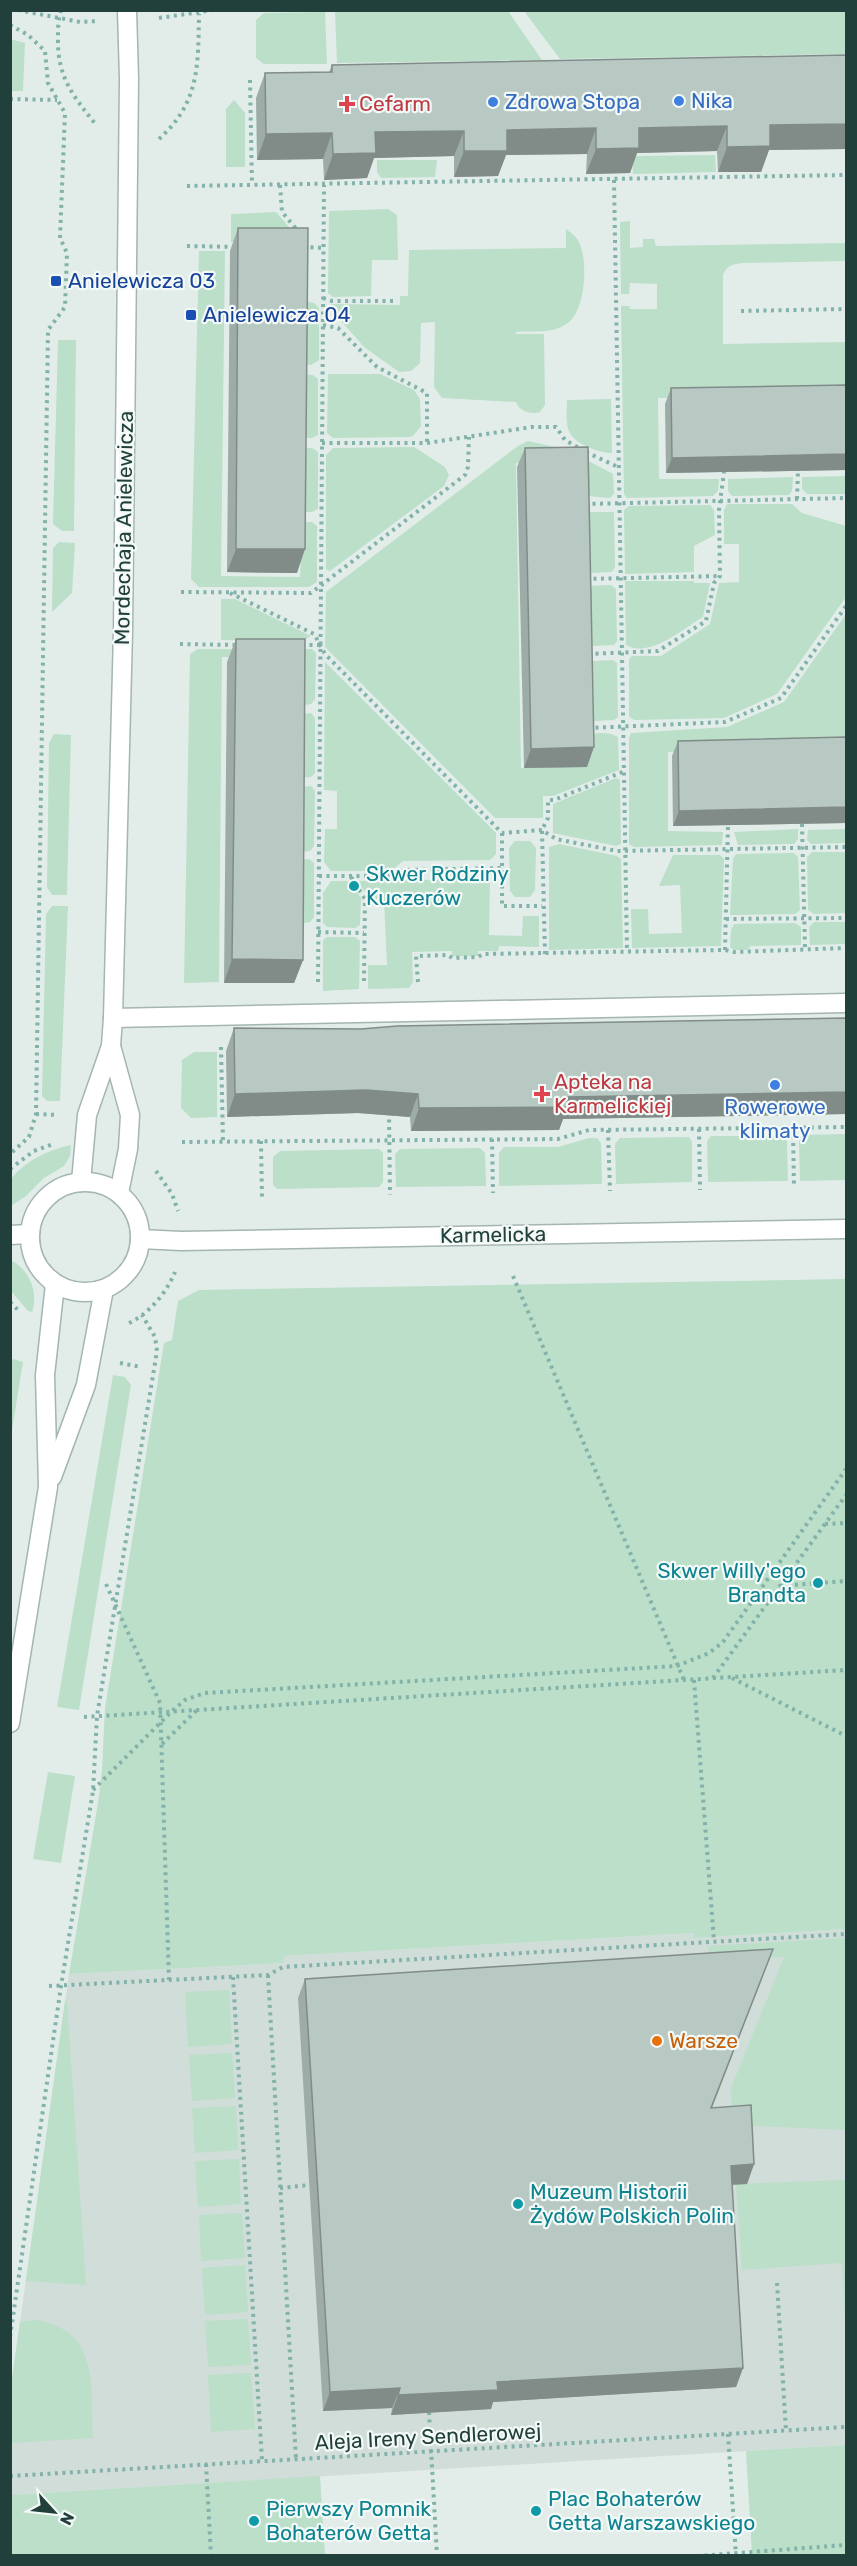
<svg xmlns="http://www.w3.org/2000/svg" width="857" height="2566" font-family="Rubik,sans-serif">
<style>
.built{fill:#d1ddd9}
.green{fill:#bbdfc9}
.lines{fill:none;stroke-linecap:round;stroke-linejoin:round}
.minor-casing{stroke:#a4b5b2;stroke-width:21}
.path{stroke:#82b2a9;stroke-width:4;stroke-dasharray:3 4.5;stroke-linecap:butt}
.minor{stroke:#fff;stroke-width:18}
.wall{fill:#9eaca8}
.shaded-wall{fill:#818c88}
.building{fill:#b8c8c3;stroke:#818c88;stroke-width:1.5}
.shop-dot{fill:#3f7fe0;stroke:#f3f9f7;stroke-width:2}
.health-dot{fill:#e0444e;stroke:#f3f9f7;stroke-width:2}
.transit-dot{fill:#1a4fb4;stroke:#f3f9f7;stroke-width:2}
.culture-dot{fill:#0f9aa8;stroke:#f3f9f7;stroke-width:2}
.food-dot{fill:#e8710a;stroke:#f3f9f7;stroke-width:2}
.labels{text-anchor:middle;stroke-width:4.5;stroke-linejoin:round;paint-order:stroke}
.shop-label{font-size:21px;fill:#366cbe;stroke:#f3f9f7;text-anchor:start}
.health-label{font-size:21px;fill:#be3a42;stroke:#f3f9f7;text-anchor:start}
.transit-label{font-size:21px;fill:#164399;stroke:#f3f9f7;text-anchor:start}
.street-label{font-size:21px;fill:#213f3b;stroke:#f3f9f7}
.culture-label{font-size:21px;fill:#0d838f;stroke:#f3f9f7;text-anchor:start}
.food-label{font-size:21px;fill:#c56008;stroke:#f3f9f7;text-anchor:start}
</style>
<rect width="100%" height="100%" fill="#e2edea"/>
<path class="built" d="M 846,1929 L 846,2445 L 11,2495 L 11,2386 L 69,1974 L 283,1963 L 284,1956 L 694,1933 L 694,1938 Z"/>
<g class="green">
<path d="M 508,11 L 542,60 L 337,63 L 335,12 Z"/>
<path d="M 524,11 L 846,11 L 846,54 L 560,59 Z"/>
<path d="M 325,12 L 327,64 L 264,64 L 256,58 L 256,20 L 264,13 Z"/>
<path d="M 10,39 L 25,43 L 23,91 L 11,91 Z"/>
<path d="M 234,100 L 245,113 L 245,167 L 226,167 L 226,109 Z"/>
<path d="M 715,155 L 716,172 L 633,174 L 632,156 Z"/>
<path d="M 377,160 L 437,160 L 435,177 L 381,178 L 377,172 Z"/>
<path d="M 388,209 L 397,215 L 398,260 L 372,260 L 371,296 L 333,297 L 328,293 L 329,211 Z"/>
<path d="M 276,212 L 302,242 L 231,242 L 231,214 Z"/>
<path d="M 630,221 L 630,248 L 643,247 L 643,239 L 654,239 L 656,246 L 846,243 L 846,261 L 743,263 C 733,264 728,265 723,274 L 723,344 L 846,342 L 846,395 L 658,398 L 659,479 L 719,479 L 718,491 L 713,496 L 627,498 L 624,494 L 621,306 L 629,306 L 630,309 L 657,309 L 657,284 L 630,283 L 629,294 L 621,294 L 620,222 Z"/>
<path d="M 566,229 C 571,233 576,236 579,242 C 588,260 586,308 569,322 C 554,335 534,330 515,332 L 516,334 L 544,334 L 545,405 L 540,412 C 530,415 519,411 516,402 L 442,398 L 434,387 L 435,322 L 421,323 L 420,363 L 411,371 L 399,372 L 364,347 L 328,306 L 332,304 L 400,305 L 400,296 L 408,296 L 409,250 L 566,248 Z"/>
<path d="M 199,251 L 225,251 L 221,576 L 300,577 L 302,522 L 312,522 L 317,526 L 317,582 L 309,587 L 199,587 L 191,579 Z"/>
<path d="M 303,301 L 314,303 L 319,308 L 319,360 L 311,365 L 304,364 Z"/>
<path d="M 58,340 L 76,340 L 74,531 L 62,531 L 53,524 Z"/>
<path d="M 303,374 L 313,375 L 318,379 L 318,435 L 312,438 L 302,438 Z"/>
<path d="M 328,374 L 380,374 L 414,390 L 420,399 L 421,426 L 413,436 L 408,437 L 333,438 L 327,433 Z"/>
<path d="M 611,399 L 612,453 C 600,453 576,445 570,433 C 565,425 567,409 567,400 Z"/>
<path d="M 528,441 L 568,450 L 613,474 L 614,494 L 610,498 L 587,496 L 581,463 L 516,463 L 521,768 L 524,768 C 547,756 593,721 618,737 L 619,770 L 553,796 L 543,796 L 543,818 L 495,818 L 325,647 L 326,592 L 518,446 Z"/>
<path d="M 414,447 L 445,467 L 449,475 L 444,486 L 330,571 L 326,569 L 326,455 L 333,448 Z"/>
<path d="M 302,448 L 312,448 L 318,452 L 318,509 L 312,512 L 302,512 Z"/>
<path d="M 846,476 L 846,494 L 807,494 L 802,489 L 802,477 Z"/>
<path d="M 793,477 L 792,491 L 789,495 L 732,496 L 728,491 L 728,479 Z"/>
<path d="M 727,504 L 792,504 L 802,513 L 843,525 L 846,527 L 846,597 L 777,694 L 724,718 L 634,720 L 629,716 L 629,659 L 632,656 L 661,656 L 710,624 L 719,583 L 739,582 L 739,544 L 724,544 L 724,510 Z"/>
<path d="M 710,505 L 714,510 L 715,535 L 694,546 L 694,572 L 625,574 L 624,510 L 629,506 Z"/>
<path d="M 587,512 L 614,512 L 615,567 L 612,572 L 588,573 Z"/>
<path d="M 59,542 L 75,543 L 72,593 L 52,612 L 53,548 Z"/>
<path d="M 625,581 L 694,581 L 694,583 L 710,583 L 703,617 C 684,628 649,659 626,645 Z"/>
<path d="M 611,585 L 616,589 L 617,641 L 614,645 L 592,646 L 588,586 Z"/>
<path d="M 221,599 L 235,599 L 311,636 L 302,641 L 221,640 Z"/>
<path d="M 846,614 L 846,748 L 668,752 L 668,831 L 723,832 L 722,845 L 634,847 L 629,844 L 629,738 L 631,733 L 727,727 L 784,702 Z"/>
<path d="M 198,649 L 312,649 L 316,653 L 315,699 L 311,704 L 300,706 L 301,657 L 222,657 L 219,982 L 184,983 L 190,654 Z"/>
<path d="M 613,660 L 617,663 L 618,717 L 614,720 L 594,721 L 593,661 Z"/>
<path d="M 325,662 L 496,833 L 496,854 L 490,860 L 403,861 L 391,871 L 331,871 L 324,862 L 325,829 L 337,829 L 337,791 L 324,790 Z"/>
<path d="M 311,713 L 315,718 L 315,773 L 311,777 L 300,778 L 300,714 Z"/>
<path d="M 54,734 L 71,735 L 67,895 L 52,895 L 47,887 L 49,743 Z"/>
<path d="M 616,778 L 620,780 L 621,844 L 616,846 L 553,833 L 553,804 Z"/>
<path d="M 311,786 L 315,791 L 314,846 L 310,851 L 299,852 L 300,787 Z"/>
<path d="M 798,829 L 798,839 L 794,844 L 738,845 L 734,832 Z"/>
<path d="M 846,829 L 846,843 L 811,844 L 807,840 L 808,830 Z"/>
<path d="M 515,841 L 530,841 L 536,848 L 535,890 L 530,897 L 515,897 L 510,891 L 509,848 Z"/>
<path d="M 559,844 L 617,856 L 621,859 L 623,948 L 549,950 L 549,847 Z"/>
<path d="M 812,852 L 846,852 L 846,913 L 814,914 L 808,910 L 807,857 Z"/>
<path d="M 794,853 L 798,857 L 800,910 L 795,914 L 730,915 L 733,859 L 736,854 Z"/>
<path d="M 673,855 L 720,855 L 724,859 L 721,946 L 632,948 L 631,909 L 648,909 L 649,934 L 682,933 L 680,885 L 659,886 Z"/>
<path d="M 309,859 L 314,863 L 314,917 L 310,922 L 298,924 L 299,860 Z"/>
<path d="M 490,879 L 489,935 L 522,936 L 523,916 L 539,916 L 539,947 L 499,946 L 498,951 L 478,951 L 478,956 L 452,956 L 452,951 L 412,952 L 413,982 L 409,988 L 368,989 L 368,965 L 387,965 L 384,900 L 370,899 L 357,881 Z"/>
<path d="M 331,881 L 349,881 L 361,898 L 360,925 L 355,928 L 327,927 L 323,923 L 323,893 Z"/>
<path d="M 52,906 L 68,906 L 60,1101 L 47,1101 L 42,1096 L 46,914 Z"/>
<path d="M 814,922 L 846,922 L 846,944 L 810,945 L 809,927 Z"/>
<path d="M 795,923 L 801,927 L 801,945 L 751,946 L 747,950 L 734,950 L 730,947 L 731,930 L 734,924 Z"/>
<path d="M 327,937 L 355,937 L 360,941 L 359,989 L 323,991 L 323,940 Z"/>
<path d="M 194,1052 L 217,1052 L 217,1117 L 191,1118 L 181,1108 L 182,1060 Z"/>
<path d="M 846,1134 L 846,1180 L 800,1181 L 799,1140 L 803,1135 Z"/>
<path d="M 711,1136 L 783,1136 L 787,1140 L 788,1181 L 708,1182 L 707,1141 Z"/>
<path d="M 689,1137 L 692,1142 L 692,1182 L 616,1184 L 615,1144 L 620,1138 Z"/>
<path d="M 589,1138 L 597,1138 L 601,1143 L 602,1184 L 499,1186 L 499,1153 L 504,1147 L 558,1147 Z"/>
<path d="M 71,1145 L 70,1156 L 64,1166 L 44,1178 L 26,1196 L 11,1206 L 11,1179 C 26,1160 48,1150 71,1145 Z"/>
<path d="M 480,1148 L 485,1153 L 486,1186 L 396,1187 L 395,1154 L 400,1149 Z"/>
<path d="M 379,1149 L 383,1153 L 383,1182 L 379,1187 L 277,1189 L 273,1185 L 273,1157 L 280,1151 Z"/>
<path d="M 10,1260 C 29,1268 39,1293 32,1312 L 28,1311 L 11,1291 Z"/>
<path d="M 846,1279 L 846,1929 L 694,1938 L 693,1933 L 284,1956 L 283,1963 L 69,1974 L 98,1803 L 102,1770 L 105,1708 L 164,1343 L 172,1340 L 178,1301 L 199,1290 Z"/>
<path d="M 13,1359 L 23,1362 L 11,1436 L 10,1360 Z"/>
<path d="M 113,1375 L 125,1377 L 131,1385 L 79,1710 L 57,1707 Z"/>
<path d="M 48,1772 L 75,1776 L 61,1863 L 33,1859 Z"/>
<path d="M 846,1938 L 846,2130 L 733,2125 L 731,2088 L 784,1957 L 709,1960 L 708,1946 Z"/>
<path d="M 229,1990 L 232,2044 L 188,2047 L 185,1992 Z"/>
<path d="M 65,2001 L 67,2001 L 86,2285 L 26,2281 Z"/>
<path d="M 232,2053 L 235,2098 L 192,2101 L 189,2055 Z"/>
<path d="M 236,2106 L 238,2150 L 195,2153 L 192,2108 Z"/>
<path d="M 239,2159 L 241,2204 L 198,2207 L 195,2161 Z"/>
<path d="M 846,2180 L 846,2331 L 842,2263 L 742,2270 L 736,2184 Z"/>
<path d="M 242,2213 L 245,2258 L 201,2261 L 199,2215 Z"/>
<path d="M 245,2265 L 248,2312 L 205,2315 L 202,2268 Z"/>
<path d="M 248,2319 L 251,2365 L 208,2367 L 205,2321 Z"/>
<path d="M 35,2320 C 100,2329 91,2388 93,2438 L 11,2443 L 11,2386 L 20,2322 Z"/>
<path d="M 251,2373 L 255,2429 L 211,2432 L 208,2375 Z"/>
<path d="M 846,2445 L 846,2555 L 752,2555 L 746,2451 Z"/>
<path d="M 320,2476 L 325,2555 L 11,2555 L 11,2495 Z"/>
</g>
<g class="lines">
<defs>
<g id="minor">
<path d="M 113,1018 L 846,1003"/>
<path d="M 111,1046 L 130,1115 L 128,1149 L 119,1193"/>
<path d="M 81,1182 L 87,1115 L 111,1046 L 113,1018 L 123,632 L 129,79 L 127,10"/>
<circle cx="85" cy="1237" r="55"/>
<path d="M 10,1235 L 30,1234"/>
<path d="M 140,1239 L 181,1241 L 846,1229"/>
<path d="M 52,1477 L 86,1385 L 104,1289"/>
<path d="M 10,1723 L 48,1487 L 45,1375 L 55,1284"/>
</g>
</defs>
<use href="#minor" class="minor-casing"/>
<g class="path">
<path d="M 18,10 L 80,22 L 98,21"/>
<path d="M 61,10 C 58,20 58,29 58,38 C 57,78 74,97 97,126"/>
<path d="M 159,18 L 213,10"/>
<path d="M 10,25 L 28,35 L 45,51 L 48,83 L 65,113 L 60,238 L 67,253 L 65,307 L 48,330 L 36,1114 L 29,1137 L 10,1154"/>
<path d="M 250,80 L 252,185"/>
<path d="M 10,99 L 57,100"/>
<path d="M 159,139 C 200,102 198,65 199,14"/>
<path d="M 614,180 L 627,952"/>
<path d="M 280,185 L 282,212 L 298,231"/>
<path d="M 187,186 L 846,175"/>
<path d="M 187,246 L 236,247"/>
<path d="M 303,247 L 324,248"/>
<path d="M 323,298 L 332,301 L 393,301"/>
<path d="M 741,311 L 846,309"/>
<path d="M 323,325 L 338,328 L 377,367 L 427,393 L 427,443"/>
<path d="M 322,443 L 427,443 L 532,427 L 556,427 L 565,440 L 579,448"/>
<path d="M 586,452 L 618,467"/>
<path d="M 797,499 L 798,471"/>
<path d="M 585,504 L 846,498"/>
<path d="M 586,579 L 720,576"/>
<path d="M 181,592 L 311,593 L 465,475 L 468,467 L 469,437"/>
<path d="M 230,593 L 314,634 L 325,654 L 502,833 L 542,830 L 556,839 L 617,851 L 846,847"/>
<path d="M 180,644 L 238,645"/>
<path d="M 302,645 L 320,645"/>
<path d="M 588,654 L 658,651 L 706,621 L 714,583 L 720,576 L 719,510 L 724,472"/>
<path d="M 588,728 L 725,722 L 781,698 L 846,606"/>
<path d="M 802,824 L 805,948"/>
<path d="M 502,833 L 502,906 L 542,906"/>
<path d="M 319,876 L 392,876 L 404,870 L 502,868"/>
<path d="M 351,877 L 365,899 L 364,982"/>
<path d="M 726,919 L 846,918"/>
<path d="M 318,932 L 364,933"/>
<path d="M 725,950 L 728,825"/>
<path d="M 545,954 L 542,830 L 548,818 L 548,800 L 554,800 L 625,771"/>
<path d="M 318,982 L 324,185"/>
<path d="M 418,982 L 416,956 L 448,955 L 452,958 L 478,957 L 483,954 L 725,950 L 734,952 L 846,948"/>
<path d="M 221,1047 L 223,1142"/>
<path d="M 389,1112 L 390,1195"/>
<path d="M 36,1114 L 57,1115"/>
<path d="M 793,1128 L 794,1188"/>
<path d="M 699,1129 L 700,1190"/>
<path d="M 608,1130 L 610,1191"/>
<path d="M 492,1139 L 493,1193"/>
<path d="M 261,1141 L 262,1198"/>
<path d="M 182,1142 L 558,1139 L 589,1130 L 846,1127"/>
<path d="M 10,1169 L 34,1151 L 53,1144"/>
<path d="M 156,1171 L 172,1194 L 178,1211"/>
<path d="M 513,1276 L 684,1680"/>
<path d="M 10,1302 L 20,1312"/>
<path d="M 129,1323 C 149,1314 167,1292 175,1272"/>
<path d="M 120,1363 L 141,1367"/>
<path d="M 825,1524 L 846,1523"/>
<path d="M 106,1584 L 160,1703 L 169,1980"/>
<path d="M 780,1586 L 846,1581"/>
<path d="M 713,1678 L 846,1495"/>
<path d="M 732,1678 L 846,1736"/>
<path d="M 694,1680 L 714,1941"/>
<path d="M 84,1717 L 846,1670"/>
<path d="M 162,1744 L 197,1710"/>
<path d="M 93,1790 L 172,1711 L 185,1700 L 205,1693 L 677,1666 L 709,1653 L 723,1642 L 846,1469"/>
<path d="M 268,1975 L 296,2459"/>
<path d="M 233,1977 L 262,2461"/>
<path d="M 49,1986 L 268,1975 L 283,1967 L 846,1934"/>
<path d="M 280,2188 L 309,2185"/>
<path d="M 777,2283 L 786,2431"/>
<path d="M 10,2337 L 61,1986 L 93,1791 L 97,1716 L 157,1351 L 155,1337 L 142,1315"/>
<path d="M 429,2412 L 437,2556"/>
<path d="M 728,2434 L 736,2556"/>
<path d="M 206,2464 L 211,2556"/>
<path d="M 10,2476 L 846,2427"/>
<path d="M 697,2556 L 846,2545"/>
</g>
<use href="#minor" class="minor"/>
</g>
<g class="wall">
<path d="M 846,55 L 846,149 L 769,150 L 761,172 L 718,172 L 717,151 L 637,153 L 630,173 L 586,174 L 587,154 L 506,155 L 498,176 L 454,177 L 454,156 L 374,158 L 367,178 L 324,180 L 323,159 L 257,160 L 256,98 L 265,73 L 329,72 L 332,65 Z"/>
<path d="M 238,228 L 297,573 L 227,572 L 230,251 Z"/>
<path d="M 846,385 L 846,470 L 666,473 L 665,404 L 671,388 Z"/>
<path d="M 525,448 L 587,767 L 524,768 L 517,467 Z"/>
<path d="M 236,639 L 303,960 L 294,983 L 224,983 L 227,662 Z"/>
<path d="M 846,737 L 846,823 L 673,826 L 672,756 L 678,741 Z"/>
<path d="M 846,1018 L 846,1114 L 563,1119 L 559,1130 L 411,1131 L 410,1117 L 358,1113 L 227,1117 L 226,1051 L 234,1028 L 361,1029 Z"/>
<path d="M 773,1949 L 712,2108 L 754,2164 L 747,2184 L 732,2185 L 743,2368 L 736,2387 L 493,2402 L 491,2409 L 391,2415 L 392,2408 L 323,2411 L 298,1998 L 305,1979 Z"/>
</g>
<g class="shaded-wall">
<path d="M 846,124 L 846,149 L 769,150 L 761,172 L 718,172 L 727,147 L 770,125 Z"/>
<path d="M 727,126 L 717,151 L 637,153 L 630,173 L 586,174 L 596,149 L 639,128 Z"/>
<path d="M 596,128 L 587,154 L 506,155 L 498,176 L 454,177 L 464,151 L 507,130 Z"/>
<path d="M 464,131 L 454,156 L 374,158 L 367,178 L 324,180 L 333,154 L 375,132 Z"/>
<path d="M 332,133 L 323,159 L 257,160 L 266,134 Z"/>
<path d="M 846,454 L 846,470 L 666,473 L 672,458 Z"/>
<path d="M 236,549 L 305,549 L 297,573 L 227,572 Z"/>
<path d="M 594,747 L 587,767 L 524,768 L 531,749 Z"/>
<path d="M 846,807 L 846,823 L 673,826 L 679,811 Z"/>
<path d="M 232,959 L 303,960 L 294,983 L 224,983 Z"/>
<path d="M 366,1090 L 418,1094 L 410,1117 L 358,1113 L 227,1117 L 235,1094 Z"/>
<path d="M 846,1092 L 846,1114 L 563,1119 L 559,1130 L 411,1131 L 419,1108 L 567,1097 Z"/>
<path d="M 754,2164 L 747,2184 L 724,2185 L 731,2166 Z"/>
<path d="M 743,2368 L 736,2387 L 493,2402 L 491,2409 L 391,2415 L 398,2395 L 497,2382 Z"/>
<path d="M 400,2388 L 392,2408 L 323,2411 L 330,2392 Z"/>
</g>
<g class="building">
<path d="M 846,55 L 846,124 L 770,125 L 770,146 L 727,147 L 727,126 L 639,128 L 639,148 L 596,149 L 596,128 L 507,130 L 507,151 L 464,151 L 464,131 L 375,132 L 376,153 L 333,154 L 332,133 L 266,134 L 265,73 L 332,72 L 332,65 Z"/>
<path d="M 238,228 L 308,228 L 305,549 L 236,549 Z"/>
<path d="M 846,385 L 846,454 L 672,458 L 671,388 Z"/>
<path d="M 588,447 L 594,747 L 531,749 L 525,448 Z"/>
<path d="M 236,639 L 305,639 L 303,960 L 232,959 Z"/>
<path d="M 846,737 L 846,807 L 679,811 L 678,741 Z"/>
<path d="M 846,1018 L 846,1092 L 567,1097 L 567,1107 L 419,1108 L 418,1094 L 366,1090 L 235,1094 L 234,1028 L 361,1029 L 397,1026 Z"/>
<path d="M 773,1949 L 711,2108 L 751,2105 L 754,2164 L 731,2166 L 743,2368 L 497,2382 L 498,2390 L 398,2395 L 400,2388 L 330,2392 L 305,1979 Z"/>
</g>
<g class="shop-dot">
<circle cx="679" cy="101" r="6"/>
<circle cx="493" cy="102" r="6"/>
<circle cx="775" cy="1085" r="6"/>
</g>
<g class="health-dot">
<path d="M344 95h6v6h6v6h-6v6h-6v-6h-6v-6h6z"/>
<path d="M539 1085h6v6h6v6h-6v6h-6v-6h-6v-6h6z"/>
</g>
<g class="transit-dot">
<rect x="50" y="275" width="12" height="12" rx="3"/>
<rect x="185" y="309" width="12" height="12" rx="3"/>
</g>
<g class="culture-dot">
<circle cx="354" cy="886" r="6"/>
<circle cx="818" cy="1583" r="6"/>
<circle cx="518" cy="2204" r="6"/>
<circle cx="536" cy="2511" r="6"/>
<circle cx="254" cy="2521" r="6"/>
</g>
<circle class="food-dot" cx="657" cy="2041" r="6"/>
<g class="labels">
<g class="shop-label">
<text x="691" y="108">Nika</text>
<text x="505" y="109">Zdrowa Stopa</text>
<text x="775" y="1114" text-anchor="middle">Rowerowe<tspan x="775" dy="24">klimaty</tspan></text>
</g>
<g class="health-label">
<text x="359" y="111">Cefarm</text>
<text x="554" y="1089">Apteka na<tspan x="554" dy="24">Karmelickiej</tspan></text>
</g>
<g class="transit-label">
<text x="68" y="288">Anielewicza 03</text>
<text x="203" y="322">Anielewicza 04</text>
</g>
<g class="street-label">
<text transform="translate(124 528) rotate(-89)" y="7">Mordechaja Anielewicza</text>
<text transform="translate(493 1235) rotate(-1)" y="7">Karmelicka</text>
<text transform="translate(428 2437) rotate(-3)" y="7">Aleja Ireny Sendlerowej</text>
</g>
<g class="culture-label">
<text x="366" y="881">Skwer Rodziny<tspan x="366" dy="24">Kuczerów</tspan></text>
<text x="806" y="1578" text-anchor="end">Skwer Willy'ego<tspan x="806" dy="24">Brandta</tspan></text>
<text x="530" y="2199">Muzeum Historii<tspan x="530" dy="24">Żydów Polskich Polin</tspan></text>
<text x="548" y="2506">Plac Bohaterów<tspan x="548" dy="24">Getta Warszawskiego</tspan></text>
<text x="266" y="2516">Pierwszy Pomnik<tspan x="266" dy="24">Bohaterów Getta</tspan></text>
</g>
<g class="food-label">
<text x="669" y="2048">Warsze</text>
</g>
</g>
<rect width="857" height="2566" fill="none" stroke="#213f3b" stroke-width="24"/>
<g transform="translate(54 2512) rotate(117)" stroke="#f3f9f7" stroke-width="4.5" paint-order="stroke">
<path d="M0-4.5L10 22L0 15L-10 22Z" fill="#213f3b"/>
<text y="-9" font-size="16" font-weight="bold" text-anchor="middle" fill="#213f3b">N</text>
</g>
</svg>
